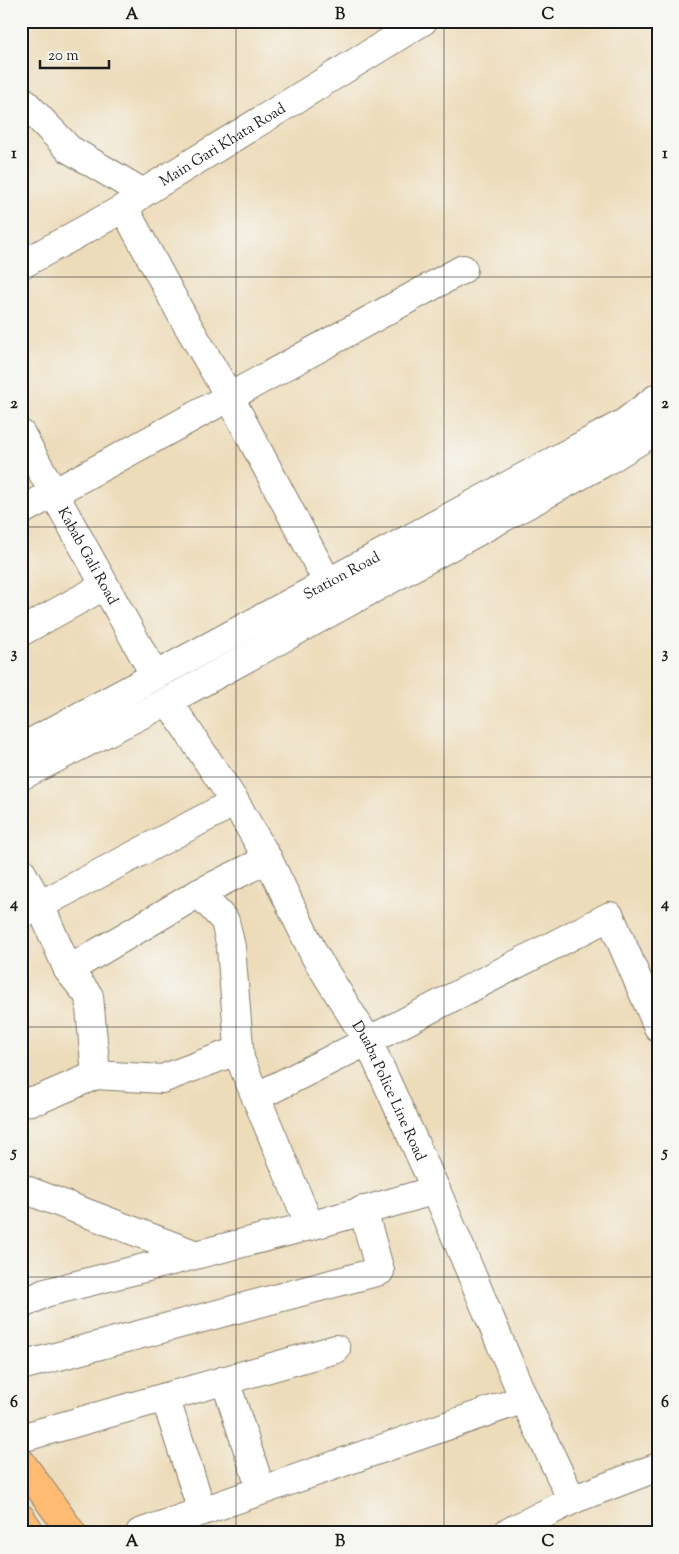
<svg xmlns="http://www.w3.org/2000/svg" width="679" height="1554" font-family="'Sorts Mill Goudy',serif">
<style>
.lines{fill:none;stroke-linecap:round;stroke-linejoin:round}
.minor-casing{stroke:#847c6b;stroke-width:30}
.major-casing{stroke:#847c6b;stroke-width:30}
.minor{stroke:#fff;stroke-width:28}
.major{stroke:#ffbb71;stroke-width:28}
.grid{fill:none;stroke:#1c1c1c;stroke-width:1;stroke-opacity:0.55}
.labels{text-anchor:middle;stroke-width:4.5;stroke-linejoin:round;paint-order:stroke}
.street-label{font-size:15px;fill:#1c1c1c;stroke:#f6f6f2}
.neatline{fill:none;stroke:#1c1c1c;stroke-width:2}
.grid-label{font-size:16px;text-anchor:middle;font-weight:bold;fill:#1c1c1c}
</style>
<rect width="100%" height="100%" fill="#f6f6f2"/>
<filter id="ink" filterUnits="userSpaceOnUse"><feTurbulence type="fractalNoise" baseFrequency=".02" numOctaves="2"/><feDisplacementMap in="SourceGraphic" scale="10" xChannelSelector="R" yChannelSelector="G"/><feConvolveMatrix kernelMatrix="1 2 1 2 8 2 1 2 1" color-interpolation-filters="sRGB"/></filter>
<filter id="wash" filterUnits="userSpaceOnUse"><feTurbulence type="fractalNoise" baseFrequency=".0096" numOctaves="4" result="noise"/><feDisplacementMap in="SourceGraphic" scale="20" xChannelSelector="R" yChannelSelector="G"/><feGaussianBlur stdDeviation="1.12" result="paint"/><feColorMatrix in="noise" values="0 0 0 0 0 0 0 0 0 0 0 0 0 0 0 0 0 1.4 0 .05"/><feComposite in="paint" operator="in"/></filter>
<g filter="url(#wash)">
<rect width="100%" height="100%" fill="#eddcba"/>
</g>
<g filter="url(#ink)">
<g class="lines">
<defs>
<g id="minor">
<path d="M 21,99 L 69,149 L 143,193"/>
<path d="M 124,208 L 184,319 L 229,396 L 328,583"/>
<path id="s1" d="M 21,265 L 124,208 L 143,193 L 423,21"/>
<path id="s2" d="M 21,434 L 155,676"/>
<path d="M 21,511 L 463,269"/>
<path d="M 21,632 L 104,586"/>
<path id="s3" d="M 168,701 L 235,802 L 268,859 L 315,956 L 368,1041 L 436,1190 L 524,1399 L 572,1500"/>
<path id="s4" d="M 21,748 L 624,423 L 658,397"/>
<path d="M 21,776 L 168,701 L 603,463 L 647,436 L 658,427"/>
<path d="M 21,871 L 40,905 L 68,970 L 89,996 L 96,1075 L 40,1099 L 21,1103"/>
<path d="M 199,893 L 225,921 L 231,947 L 240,1059 L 310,1226"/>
<path d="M 21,915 L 235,802"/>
<path d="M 68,970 L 199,893 L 268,859"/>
<path d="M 96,1075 L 162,1079 L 239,1050"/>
<path d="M 256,1097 L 368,1041 L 610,916 L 658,1027"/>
<path d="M 21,1188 L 194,1254"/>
<path d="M 21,1305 L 45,1293 L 310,1226 L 436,1190"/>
<path d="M 21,1366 L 380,1271 L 363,1210"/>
<path d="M 225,1380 L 261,1490"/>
<path d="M 165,1397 L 202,1511"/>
<path d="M 21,1438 L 336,1349"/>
<path d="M 140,1533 L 524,1399"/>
<path d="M 507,1533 L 572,1500 L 658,1467"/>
</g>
<g id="major">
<path d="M 21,1462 L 72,1533"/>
<path d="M 21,1518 L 31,1533"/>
</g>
</defs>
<use href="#minor" class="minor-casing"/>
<use href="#major" class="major-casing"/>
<use href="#minor" class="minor"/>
<use href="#major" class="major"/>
</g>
</g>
<path class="grid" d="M 236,21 L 236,1533M 444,21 L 444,1533M 21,277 L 658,277M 21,527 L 658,527M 21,777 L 658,777M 21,1027 L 658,1027M 21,1277 L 658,1277"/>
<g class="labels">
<g class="street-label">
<text dy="5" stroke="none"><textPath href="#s1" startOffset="235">Main Gari Khata Road</textPath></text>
<text dy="5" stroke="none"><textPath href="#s2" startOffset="139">Kabab Gali Road</textPath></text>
<text dy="5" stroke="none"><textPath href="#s4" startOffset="364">Station Road</textPath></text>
<text dy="5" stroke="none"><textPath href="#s3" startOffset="449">Duaba Police Line Road</textPath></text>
</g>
</g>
<rect width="679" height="1554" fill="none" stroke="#f6f6f2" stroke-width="55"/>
<path d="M40 60v8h69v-8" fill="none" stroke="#1c1c1c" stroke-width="2.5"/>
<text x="48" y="60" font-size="15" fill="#1c1c1c" stroke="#f6f6f2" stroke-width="4" paint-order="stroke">20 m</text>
<rect x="28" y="28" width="624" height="1498" class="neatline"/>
<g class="grid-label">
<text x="132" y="19">A</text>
<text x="340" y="19">B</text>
<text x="548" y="19">C</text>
<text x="14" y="158">1</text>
<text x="665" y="158">1</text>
<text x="14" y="408">2</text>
<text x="665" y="408">2</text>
<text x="14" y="658">3</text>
<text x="665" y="658">3</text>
<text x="14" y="908">4</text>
<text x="665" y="908">4</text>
<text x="14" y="1157">5</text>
<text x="665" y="1157">5</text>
<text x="14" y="1407">6</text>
<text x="665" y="1407">6</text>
<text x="132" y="1546">A</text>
<text x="340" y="1546">B</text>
<text x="548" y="1546">C</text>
</g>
</svg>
